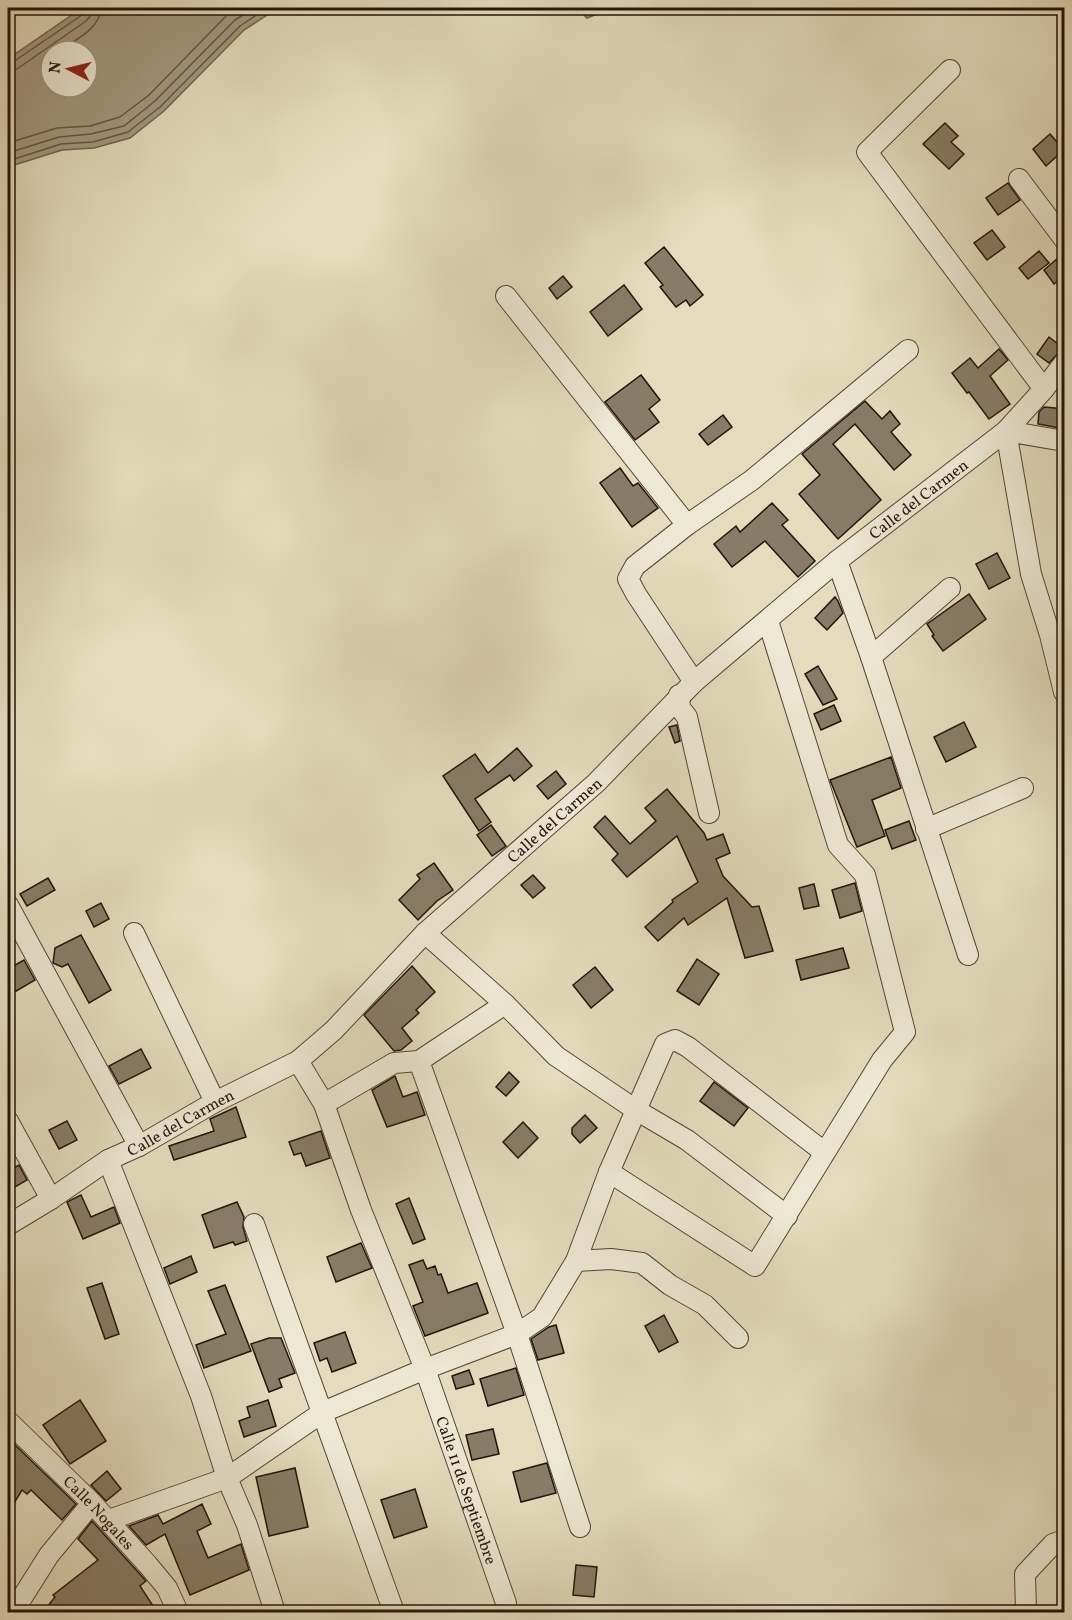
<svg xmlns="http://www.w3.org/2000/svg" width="1072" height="1620" font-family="Vollkorn,serif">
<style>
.water{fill:#a39881;stroke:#706352;stroke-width:1.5;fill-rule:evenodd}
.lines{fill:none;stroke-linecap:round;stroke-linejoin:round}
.shore{stroke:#645646;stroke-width:1.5}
.building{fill:#887c68;stroke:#24130c;stroke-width:1.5}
.minor-casing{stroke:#544538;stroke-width:22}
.minor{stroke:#ede8d4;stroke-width:20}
.labels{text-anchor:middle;stroke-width:4.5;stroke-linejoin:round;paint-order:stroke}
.street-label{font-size:16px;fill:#24130c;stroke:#ede8d4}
</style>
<rect width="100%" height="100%" fill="#e4dcbd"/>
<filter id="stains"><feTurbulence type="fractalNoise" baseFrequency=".00333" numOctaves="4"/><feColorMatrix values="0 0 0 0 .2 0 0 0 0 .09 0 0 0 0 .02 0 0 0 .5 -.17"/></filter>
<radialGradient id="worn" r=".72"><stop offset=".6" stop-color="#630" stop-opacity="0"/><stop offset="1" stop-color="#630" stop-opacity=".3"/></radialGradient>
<g class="water">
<path d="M 82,8 L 278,8 L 244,30 L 164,111 L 130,138 L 94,148 L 62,150 L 8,167 L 8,59 ZM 51,51 L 87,51 L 87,87 L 51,87 Z"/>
<path d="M 577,8 L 612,8 L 587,18 Z"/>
</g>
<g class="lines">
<g class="shore">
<path d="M 59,51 C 75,40 100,29 101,8"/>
<path d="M 8,63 L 13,62 L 82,15 L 85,8"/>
<path d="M 8,71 L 17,69 L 86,21 L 91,15 L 92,8"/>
<path d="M 8,143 L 57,128 L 90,126 L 120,117 L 149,95 L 228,14 L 237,8"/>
<path d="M 8,153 L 59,137 L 91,134 L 124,126 L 155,101 L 235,20 L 254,8"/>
<path d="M 8,161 L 61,144 L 93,142 L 128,132 L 160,107 L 240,26 L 267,8"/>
</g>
</g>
<g class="building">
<path d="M 945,123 L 958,136 L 951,142 L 964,154 L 949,169 L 923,144 Z"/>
<path d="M 1050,134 L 1064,150 L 1046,166 L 1033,149 Z"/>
<path d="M 1008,183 L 1020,200 L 998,215 L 986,198 Z"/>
<path d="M 992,230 L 1005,247 L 987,260 L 974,243 Z"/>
<path d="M 664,247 L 703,295 L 690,306 L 686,300 L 676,307 L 660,287 L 663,285 L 645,263 Z"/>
<path d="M 1039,251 L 1049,263 L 1028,279 L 1019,268 Z"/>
<path d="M 1065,252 L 1065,275 L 1054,284 L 1044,270 Z"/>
<path d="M 563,276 L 572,287 L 557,299 L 549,288 Z"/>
<path d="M 624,285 L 642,309 L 608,336 L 590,312 Z"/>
<path d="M 1049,337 L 1063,348 L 1049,363 L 1037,354 Z"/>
<path d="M 999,349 L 1008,360 L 990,376 L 1010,404 L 989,419 L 969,392 L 967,393 L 952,373 L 970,358 L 978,368 Z"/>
<path d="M 641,375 L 660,400 L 649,409 L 659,422 L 635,440 L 605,402 Z"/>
<path d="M 865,401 L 882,419 L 890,411 L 900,424 L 891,432 L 911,455 L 894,470 L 855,424 L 833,444 L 881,500 L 838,539 L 799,494 L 820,475 L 802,454 Z"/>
<path d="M 1044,407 L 1065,409 L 1065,429 L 1038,424 L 1039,412 Z"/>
<path d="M 723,415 L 732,427 L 708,445 L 699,434 Z"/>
<path d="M 620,468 L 633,486 L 638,483 L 658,508 L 632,527 L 600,483 Z"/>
<path d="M 772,503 L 788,520 L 782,525 L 815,561 L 798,577 L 765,541 L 732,567 L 714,544 L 736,526 L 740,532 Z"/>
<path d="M 997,553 L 1010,578 L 989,589 L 976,564 Z"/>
<path d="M 969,594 L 986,619 L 943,651 L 932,636 L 934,635 L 927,624 Z"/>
<path d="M 835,597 L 838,601 L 843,613 L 827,630 L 815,618 Z"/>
<path d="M 818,666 L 837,699 L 823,705 L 805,674 Z"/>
<path d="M 834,705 L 841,721 L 821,730 L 814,714 Z"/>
<path d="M 964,722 L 976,747 L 946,762 L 934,737 Z"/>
<path d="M 677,725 L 680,741 L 675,743 L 669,727 Z"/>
<path d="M 517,748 L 532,766 L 514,781 L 510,775 L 475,799 L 491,822 L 479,831 L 443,776 L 475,754 L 488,773 Z"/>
<path d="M 891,757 L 901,788 L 872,800 L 885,836 L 857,847 L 830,780 Z"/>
<path d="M 556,771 L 566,784 L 548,799 L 537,786 Z"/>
<path d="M 667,789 L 704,833 L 707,840 L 723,834 L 730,853 L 716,859 L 723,876 L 752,907 L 759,906 L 773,951 L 745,958 L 727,898 L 688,925 L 684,918 L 658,941 L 645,927 L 673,902 L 672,900 L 698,882 L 677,836 L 627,877 L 612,860 L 618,854 L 594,827 L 605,816 L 630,844 L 656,821 L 645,808 Z"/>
<path d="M 909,821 L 916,840 L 892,849 L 885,830 Z"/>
<path d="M 491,825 L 506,846 L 492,856 L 477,835 Z"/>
<path d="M 434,863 L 453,890 L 437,901 L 418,920 L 399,900 L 420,879 L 417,875 Z"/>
<path d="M 533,875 L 545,888 L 533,898 L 521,885 Z"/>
<path d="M 48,878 L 55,890 L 27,906 L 20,894 Z"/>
<path d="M 855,883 L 862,911 L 840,918 L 832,890 Z"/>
<path d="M 814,884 L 819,906 L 804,909 L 799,888 Z"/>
<path d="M 101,903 L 109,919 L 94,927 L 86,911 Z"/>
<path d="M 81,935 L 111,990 L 89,1003 L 68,964 L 62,967 L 53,963 L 55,948 Z"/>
<path d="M 843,948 L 849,968 L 801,980 L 796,960 Z"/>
<path d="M 697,959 L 719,974 L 699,1005 L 677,991 Z"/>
<path d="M 24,960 L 35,980 L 8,996 L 8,969 Z"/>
<path d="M 412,966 L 435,992 L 416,1010 L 419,1013 L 402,1028 L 412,1041 L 401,1050 L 394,1051 L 364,1015 Z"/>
<path d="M 595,967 L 613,990 L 591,1008 L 573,985 Z"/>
<path d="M 141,1049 L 151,1068 L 119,1084 L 109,1066 Z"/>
<path d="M 509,1072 L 519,1082 L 506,1096 L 496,1087 Z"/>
<path d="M 395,1076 L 403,1097 L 417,1092 L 425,1115 L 387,1127 L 372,1090 Z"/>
<path d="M 714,1082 L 748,1108 L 734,1126 L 700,1101 Z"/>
<path d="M 236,1107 L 246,1137 L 174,1160 L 169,1146 L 214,1131 L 210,1119 Z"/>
<path d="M 585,1115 L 597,1128 L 580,1143 L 572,1134 L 572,1128 Z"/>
<path d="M 67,1121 L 77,1140 L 59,1149 L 49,1130 Z"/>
<path d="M 523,1122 L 538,1138 L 518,1158 L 503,1142 Z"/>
<path d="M 321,1131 L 330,1158 L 306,1166 L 301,1153 L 294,1155 L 289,1142 Z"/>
<path d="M 19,1165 L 27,1180 L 8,1191 L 8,1171 Z"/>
<path d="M 81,1195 L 91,1217 L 114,1207 L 120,1223 L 83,1239 L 67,1202 Z"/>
<path d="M 409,1198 L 425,1239 L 413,1244 L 396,1204 Z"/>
<path d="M 237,1202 L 244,1217 L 243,1227 L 247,1241 L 235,1245 L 233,1242 L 214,1248 L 202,1215 Z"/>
<path d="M 361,1243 L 372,1268 L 336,1282 L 327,1257 Z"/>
<path d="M 191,1256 L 197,1272 L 170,1284 L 164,1268 Z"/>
<path d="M 423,1260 L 427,1269 L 435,1266 L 438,1275 L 441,1274 L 448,1293 L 477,1283 L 488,1313 L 425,1336 L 413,1306 L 423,1302 L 409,1265 Z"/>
<path d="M 102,1283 L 119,1334 L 105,1339 L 87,1288 Z"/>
<path d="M 225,1285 L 251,1351 L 204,1368 L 196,1345 L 226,1334 L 208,1291 Z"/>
<path d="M 664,1315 L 678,1342 L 659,1352 L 645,1326 Z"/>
<path d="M 556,1325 L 564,1353 L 538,1360 L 531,1339 L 549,1327 Z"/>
<path d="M 345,1332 L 356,1363 L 332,1372 L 327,1358 L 320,1361 L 314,1343 Z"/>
<path d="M 269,1338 L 281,1338 L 295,1373 L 279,1379 L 282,1387 L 269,1392 L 251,1344 Z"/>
<path d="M 516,1368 L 524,1395 L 488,1406 L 480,1379 Z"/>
<path d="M 469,1370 L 474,1384 L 456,1389 L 452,1376 Z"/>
<path d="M 80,1400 L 106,1441 L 70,1464 L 43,1425 Z"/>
<path d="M 268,1400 L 276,1426 L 244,1437 L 239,1421 L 250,1417 L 247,1407 Z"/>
<path d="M 493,1429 L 499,1454 L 472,1460 L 466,1435 Z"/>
<path d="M 13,1443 L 76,1504 L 62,1520 L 31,1490 L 27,1494 L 22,1490 L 8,1513 L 8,1451 Z"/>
<path d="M 547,1463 L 556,1493 L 521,1502 L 513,1472 Z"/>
<path d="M 295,1468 L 308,1527 L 269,1536 L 256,1477 Z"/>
<path d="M 107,1471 L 121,1489 L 106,1501 L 91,1485 Z"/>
<path d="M 415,1489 L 427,1527 L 394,1538 L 381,1500 Z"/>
<path d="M 202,1504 L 211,1524 L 197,1531 L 208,1558 L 241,1544 L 249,1570 L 190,1595 L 165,1534 L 146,1545 L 129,1526 L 158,1515 L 163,1524 Z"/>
<path d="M 92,1521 L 146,1581 L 140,1586 L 157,1612 L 43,1612 L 55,1597 L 53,1595 L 98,1560 L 78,1539 Z"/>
<path d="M 576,1565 L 597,1567 L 594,1597 L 573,1595 Z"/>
</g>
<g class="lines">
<defs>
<g id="minor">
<path d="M 950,70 L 867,152 L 1044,389"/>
<path d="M 1019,179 L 1064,239"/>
<path d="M 506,296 L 687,525"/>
<path d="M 1064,441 L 1006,431 L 1031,574 L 1050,635 L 1064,692"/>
<path d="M 837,561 L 871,657 L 968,955"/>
<path d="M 871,657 L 950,588"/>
<path d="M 694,682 L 636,594 L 628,579 L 635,566 L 687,525 L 752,480 L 908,350"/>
<path d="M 679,695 L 680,708 L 687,717 L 709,813"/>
<path d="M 926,829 L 1023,788"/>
<path d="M 8,905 L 139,1146"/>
<path d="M 134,933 L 215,1102"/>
<path d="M 425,933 L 505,1004 L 556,1056 L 636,1110 L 687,1140 L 787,1216"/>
<path id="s1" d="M 298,1061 L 324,1104 L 361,1210 L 425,1369 L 506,1603 L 505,1612"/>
<path d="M 419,1061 L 517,1334 L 580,1527"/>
<path d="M 324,1104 L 394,1063 L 419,1061 L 505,1004"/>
<path d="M 8,1121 L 51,1199"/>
<path d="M 108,1160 L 201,1396 L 227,1478 L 247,1525 L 275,1612"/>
<path d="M 609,1172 L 755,1266 L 882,1060 L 905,1032 L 865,875 L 838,845 L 768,621"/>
<path d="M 254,1224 L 394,1612"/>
<path id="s2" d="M 8,1225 L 51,1199 L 108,1160 L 139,1146 L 215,1102 L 298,1061 L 334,1030 L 425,933 L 596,783 L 694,682 L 837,561 L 1006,431 L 1044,389 L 1064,363"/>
<path d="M 576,1261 L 611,1259 L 642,1263 L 670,1285 L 705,1305 L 738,1338"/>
<path id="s3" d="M 8,1421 L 92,1503 L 148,1565 L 167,1588 L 178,1612"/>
<path d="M 109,1520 L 227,1478 L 323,1412 L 425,1369 L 517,1334 L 542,1317 L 576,1261 L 609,1172 L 665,1044 L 675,1040 L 688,1047 L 824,1152"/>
<path d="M 13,1612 L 49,1555 L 92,1503"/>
<path d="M 1026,1612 L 1025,1574 L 1053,1544 L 1064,1540"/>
</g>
</defs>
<use href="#minor" class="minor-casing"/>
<use href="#minor" class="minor"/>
</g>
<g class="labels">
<g class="street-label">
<text dy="6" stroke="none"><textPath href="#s2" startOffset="1172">Calle del Carmen</textPath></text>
<text dy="6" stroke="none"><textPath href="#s2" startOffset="686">Calle del Carmen</textPath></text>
<text dy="6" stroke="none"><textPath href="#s2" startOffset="201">Calle del Carmen</textPath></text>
<text dy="6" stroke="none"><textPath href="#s1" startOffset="462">Calle 11 de Septiembre</textPath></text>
<text dy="6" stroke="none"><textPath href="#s3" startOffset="129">Calle Nogales</textPath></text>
</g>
</g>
<rect width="1072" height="1620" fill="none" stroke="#e4dcbd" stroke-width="30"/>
<rect x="9" y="9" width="1054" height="1602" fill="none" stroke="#24130c" stroke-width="3"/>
<rect x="15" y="15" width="1042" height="1590" fill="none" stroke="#24130c" stroke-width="1.5"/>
<g transform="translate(69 69) rotate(277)"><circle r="28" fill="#ede8d4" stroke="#9d9384" stroke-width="1.5"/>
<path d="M0-4.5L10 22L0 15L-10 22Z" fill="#8f2418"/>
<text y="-9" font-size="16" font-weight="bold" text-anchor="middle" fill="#24130c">N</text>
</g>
<rect width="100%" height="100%" filter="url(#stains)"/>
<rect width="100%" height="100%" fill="url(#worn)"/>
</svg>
